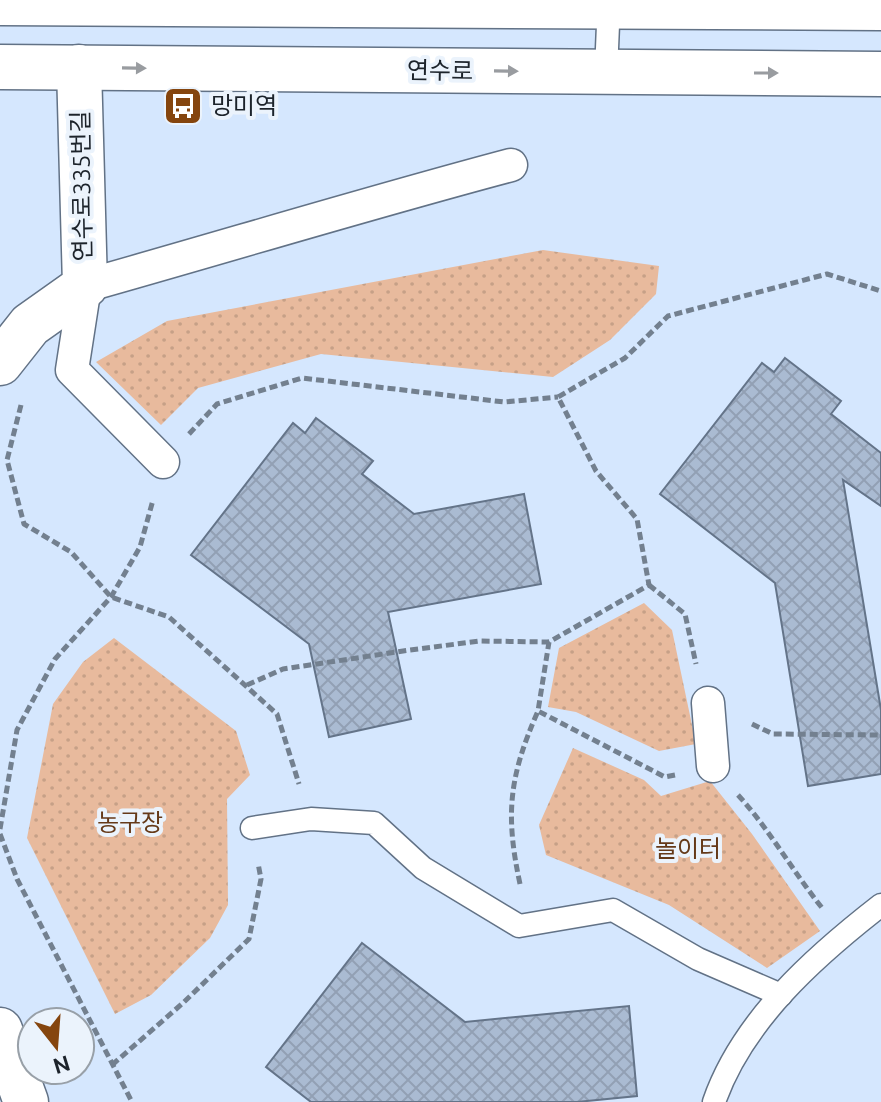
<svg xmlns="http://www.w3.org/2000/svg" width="881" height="1102" font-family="Ubuntu,'Noto Sans KR',sans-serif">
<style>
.green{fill:url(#green-dots)}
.building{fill:url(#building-cross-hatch);stroke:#647489;stroke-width:2}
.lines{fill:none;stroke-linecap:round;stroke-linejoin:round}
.service-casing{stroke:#627286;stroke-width:25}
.pedestrian-casing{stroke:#627286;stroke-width:35}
.minor-casing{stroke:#627286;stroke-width:47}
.secondary-casing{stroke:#627286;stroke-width:47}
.path{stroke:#73808f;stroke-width:5;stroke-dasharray:8 4;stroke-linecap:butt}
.service{stroke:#fff;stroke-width:22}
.pedestrian{stroke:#fff;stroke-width:32}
.minor{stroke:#fff;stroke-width:44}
.secondary{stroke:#fff;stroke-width:44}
.oneway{fill:#999ca0}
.labels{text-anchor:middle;stroke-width:8;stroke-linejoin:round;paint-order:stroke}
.street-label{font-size:24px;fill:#1c232b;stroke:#ebf3fc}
.poi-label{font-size:24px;fill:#1c232b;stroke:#ebf3fc;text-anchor:start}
.park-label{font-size:24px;fill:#653918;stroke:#ebf3fc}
</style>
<defs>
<pattern id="green-dots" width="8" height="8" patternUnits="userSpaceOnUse" patternTransform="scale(2)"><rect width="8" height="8" fill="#e8ba9d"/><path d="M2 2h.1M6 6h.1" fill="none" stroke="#c6a087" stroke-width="1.8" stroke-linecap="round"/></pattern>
<pattern id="building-cross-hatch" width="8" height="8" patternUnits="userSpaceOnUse" patternTransform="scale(2)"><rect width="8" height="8" fill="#aabbd2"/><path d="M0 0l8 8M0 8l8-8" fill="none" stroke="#92a0b4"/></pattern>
</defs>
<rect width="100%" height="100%" fill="#d5e7fe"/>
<g class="green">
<path d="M 543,250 L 659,266 L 656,294 L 610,340 L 553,377 L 321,354 L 198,388 L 161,425 L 96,362 L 167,321 Z"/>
<path d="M 644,603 L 672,630 L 696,744 L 659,751 L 576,712 L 548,707 L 559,648 Z"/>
<path d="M 114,638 L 236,731 L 250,775 L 227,799 L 228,905 L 210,938 L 151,995 L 115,1014 L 27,838 L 53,704 L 83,662 Z"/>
<path d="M 573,748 L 644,780 L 661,796 L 710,781 L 752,834 L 820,931 L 767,968 L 669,905 L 546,855 L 539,825 Z"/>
</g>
<g class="building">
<path d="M 785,358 L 841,401 L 831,414 L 881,453 L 881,506 L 843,480 L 881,710 L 881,774 L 808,786 L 775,583 L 660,494 L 762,363 L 774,372 Z"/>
<path d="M 316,418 L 373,461 L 362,474 L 414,514 L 524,494 L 541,584 L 388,612 L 411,719 L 329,737 L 309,644 L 191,555 L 293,423 L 305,433 Z"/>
<path d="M 362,943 L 465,1022 L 629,1006 L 637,1096 L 577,1102 L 311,1102 L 266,1067 Z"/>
</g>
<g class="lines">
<defs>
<g id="service">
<path d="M 606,72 L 609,1"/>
<path d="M 252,828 L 311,819 L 374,823 L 423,868 L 519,926 L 613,910 L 698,959 L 781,995"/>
<path d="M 714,1102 C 742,1021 814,957 881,905"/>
</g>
<g id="pedestrian">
<path d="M 163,462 L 72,370 L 85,286 C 227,246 368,203 511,165"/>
<path d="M 708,703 L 713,766"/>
</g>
<g id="minor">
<path d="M 0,363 L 30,325 L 85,286 L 79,67"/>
<path d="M 0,1030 L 26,1102"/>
</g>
<g id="secondary">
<path d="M 0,3 L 881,8"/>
<path d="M 0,67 L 881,74"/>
</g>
</defs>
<use href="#service" class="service-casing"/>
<use href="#pedestrian" class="pedestrian-casing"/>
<use href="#minor" class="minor-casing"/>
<use href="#secondary" class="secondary-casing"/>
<g class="path">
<path d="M 21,405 L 7,460 L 24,524 L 71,552 L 111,597 L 169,617 L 277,714 L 299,784"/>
<path d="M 189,434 L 217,404 L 302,378 L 504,402 L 558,397"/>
<path d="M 649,585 L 685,614 L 696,664"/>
<path d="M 247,685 L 283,669 L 410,650 L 480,641 L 549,642"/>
<path d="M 752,724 L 773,734 L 881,735"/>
<path d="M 675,775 L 665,777 L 538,711 L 549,642 L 649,585 L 637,519 L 596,471 L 558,397 L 625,358 L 668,316 L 827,274 L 881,291"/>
<path d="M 738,795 C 770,830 793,872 823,909"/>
<path d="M 0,829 L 17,730 L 55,659 L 111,597 L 140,547 L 153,500"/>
<path d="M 0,834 L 17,879 L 132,1102"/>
<path d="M 520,884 C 505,814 509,777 538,711"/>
<path d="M 112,1065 L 183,1003 L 249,939 L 261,879 L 258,863"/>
</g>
<use href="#service" class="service"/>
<use href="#pedestrian" class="pedestrian"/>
<use href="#minor" class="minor"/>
<use href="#secondary" class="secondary"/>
</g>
<defs><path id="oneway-solid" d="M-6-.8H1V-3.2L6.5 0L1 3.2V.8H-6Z" transform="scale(2)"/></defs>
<g class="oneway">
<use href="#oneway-solid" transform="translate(134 68) rotate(1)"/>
<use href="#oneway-solid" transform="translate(506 71) rotate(1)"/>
<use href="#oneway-solid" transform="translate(766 73)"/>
</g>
<defs>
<symbol id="bus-square" viewBox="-11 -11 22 22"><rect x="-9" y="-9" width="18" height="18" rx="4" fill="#85450e" stroke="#ebf3fc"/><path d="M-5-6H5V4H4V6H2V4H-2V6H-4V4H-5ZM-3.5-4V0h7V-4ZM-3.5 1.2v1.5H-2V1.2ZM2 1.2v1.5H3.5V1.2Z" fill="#fff"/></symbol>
</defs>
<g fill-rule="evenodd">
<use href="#bus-square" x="161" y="84" width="44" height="44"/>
</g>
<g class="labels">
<g class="street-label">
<text transform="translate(440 71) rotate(1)" y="8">연수로</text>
<text transform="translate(82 186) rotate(-91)" y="8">연수로335번길</text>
</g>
<g class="poi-label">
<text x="211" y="114">망미역</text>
</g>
<g class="park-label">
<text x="130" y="831">농구장</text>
<text x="688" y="857">놀이터</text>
</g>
</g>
<g transform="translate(56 1046) rotate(163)"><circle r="38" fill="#ebf3fc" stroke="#98a0a8" stroke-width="2"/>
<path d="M0-6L14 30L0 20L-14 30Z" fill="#85450e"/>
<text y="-12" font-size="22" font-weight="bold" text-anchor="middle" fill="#1c232b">N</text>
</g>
</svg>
